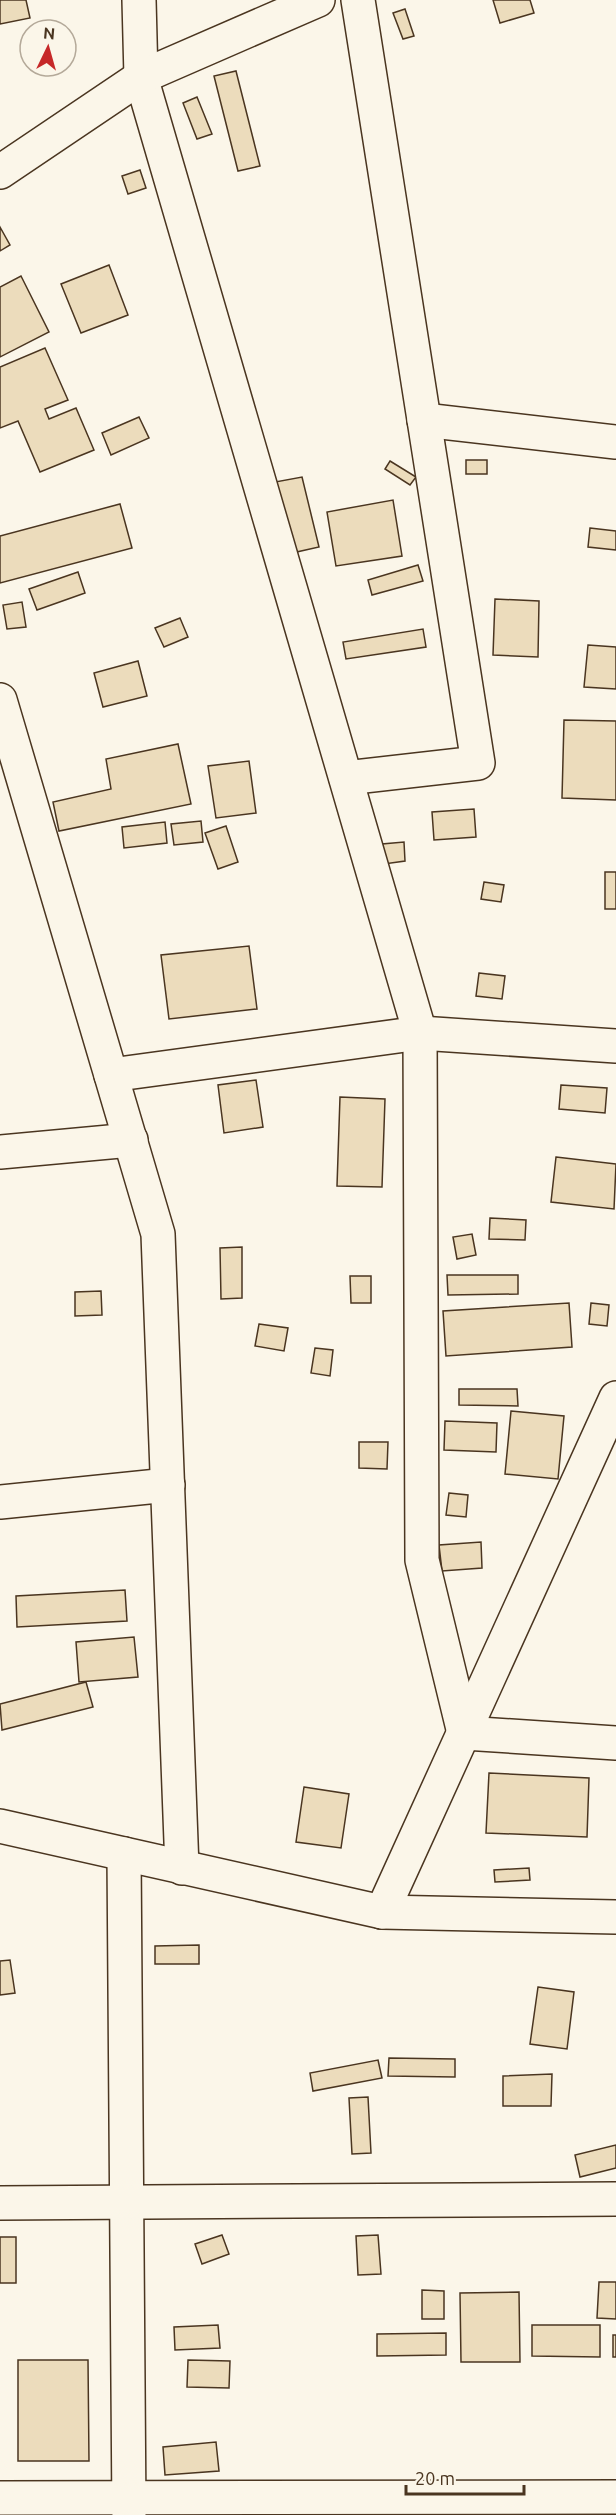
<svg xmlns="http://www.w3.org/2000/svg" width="616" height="2515" font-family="Ubuntu,sans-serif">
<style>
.building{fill:#ecdcbc;stroke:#4a3520;stroke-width:1.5}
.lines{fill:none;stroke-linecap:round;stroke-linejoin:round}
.minor-casing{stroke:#4a3520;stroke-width:36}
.minor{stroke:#fbf6e9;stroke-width:33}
</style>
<rect width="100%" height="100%" fill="#fbf6e9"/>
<g class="building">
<path d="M 0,0 L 26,0 L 30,18 L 0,24 Z"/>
<path d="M 493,0 L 530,0 L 534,13 L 500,23 Z"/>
<path d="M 405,9 L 414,36 L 403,39 L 393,13 Z"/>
<path d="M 236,71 L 260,166 L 238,171 L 214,76 Z"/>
<path d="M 197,97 L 212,134 L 197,139 L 183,103 Z"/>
<path d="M 140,170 L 146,188 L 128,194 L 122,176 Z"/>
<path d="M 0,227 L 10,245 L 0,251 Z"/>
<path d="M 109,265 L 128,315 L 81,333 L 61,284 Z"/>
<path d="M 21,276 L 49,332 L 0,357 L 0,287 Z"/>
<path d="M 45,348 L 68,400 L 45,409 L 49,419 L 76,408 L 94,450 L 40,472 L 18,421 L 0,428 L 0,367 Z"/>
<path d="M 139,417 L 149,438 L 111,455 L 102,433 Z"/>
<rect x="466" y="460" width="21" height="14"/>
<path d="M 390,461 L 416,477 L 410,485 L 385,469 Z"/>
<path d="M 302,477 L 319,547 L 292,553 L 275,482 Z"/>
<path d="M 393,500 L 402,556 L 336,566 L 327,512 Z"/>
<path d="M 120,504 L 132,548 L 0,583 L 0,536 Z"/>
<path d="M 590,528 L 616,531 L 616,550 L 588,547 Z"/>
<path d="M 418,565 L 423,581 L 372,595 L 368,580 Z"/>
<path d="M 78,572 L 85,593 L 37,610 L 29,589 Z"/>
<path d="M 495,599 L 539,601 L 538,657 L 493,655 Z"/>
<path d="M 22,602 L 26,627 L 7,629 L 3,605 Z"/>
<path d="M 180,618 L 188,637 L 164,647 L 155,628 Z"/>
<path d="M 423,629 L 426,647 L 346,659 L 343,642 Z"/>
<path d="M 588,645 L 616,647 L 616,689 L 584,687 Z"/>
<path d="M 138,661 L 147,696 L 103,707 L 94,673 Z"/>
<path d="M 564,720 L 616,721 L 616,800 L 562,798 Z"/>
<path d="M 178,744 L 191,804 L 59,831 L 53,802 L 111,789 L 106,759 Z"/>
<path d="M 249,761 L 256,813 L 216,818 L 208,766 Z"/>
<path d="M 474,809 L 476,837 L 434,840 L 432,812 Z"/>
<path d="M 201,821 L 203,842 L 174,845 L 171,824 Z"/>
<path d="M 165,822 L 167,843 L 124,848 L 122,827 Z"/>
<path d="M 226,826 L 238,862 L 218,869 L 205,833 Z"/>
<path d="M 404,842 L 405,861 L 384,864 L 382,844 Z"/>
<rect x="605" y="872" width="11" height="37"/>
<path d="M 484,882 L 504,885 L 501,902 L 481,899 Z"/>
<path d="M 249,946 L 257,1009 L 169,1019 L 161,955 Z"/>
<path d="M 479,973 L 505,976 L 502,999 L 476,996 Z"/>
<path d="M 256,1080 L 263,1127 L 224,1133 L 218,1085 Z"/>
<path d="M 561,1085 L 607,1088 L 605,1113 L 559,1109 Z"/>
<path d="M 340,1097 L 385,1099 L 382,1187 L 337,1186 Z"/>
<path d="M 556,1157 L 616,1164 L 614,1209 L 551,1202 Z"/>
<path d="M 490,1218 L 526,1220 L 525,1240 L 489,1239 Z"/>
<path d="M 472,1234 L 476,1255 L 457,1259 L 453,1237 Z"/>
<path d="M 242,1247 L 242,1298 L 221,1299 L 220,1248 Z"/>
<path d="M 447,1275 L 518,1275 L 518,1294 L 448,1295 Z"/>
<path d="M 350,1276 L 371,1276 L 371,1303 L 351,1303 Z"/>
<path d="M 101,1291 L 102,1315 L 75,1316 L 75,1292 Z"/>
<path d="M 569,1303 L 572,1347 L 446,1356 L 443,1311 Z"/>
<path d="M 591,1303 L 609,1305 L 607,1326 L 589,1324 Z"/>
<path d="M 259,1324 L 288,1328 L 284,1351 L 255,1346 Z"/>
<path d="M 315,1348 L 333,1350 L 330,1376 L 311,1373 Z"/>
<path d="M 459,1389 L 517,1389 L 518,1406 L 459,1405 Z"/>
<path d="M 511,1411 L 564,1416 L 558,1479 L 505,1474 Z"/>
<path d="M 445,1421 L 497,1423 L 496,1452 L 444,1450 Z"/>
<path d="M 359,1442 L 388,1442 L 387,1469 L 359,1468 Z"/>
<path d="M 449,1493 L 468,1495 L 466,1517 L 446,1515 Z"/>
<path d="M 481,1542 L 482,1568 L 442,1571 L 439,1545 Z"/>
<path d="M 125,1590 L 127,1621 L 17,1627 L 16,1596 Z"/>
<path d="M 134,1637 L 138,1677 L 79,1682 L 76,1642 Z"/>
<path d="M 86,1682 L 93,1707 L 2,1730 L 0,1704 Z"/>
<path d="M 489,1773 L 589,1778 L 587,1837 L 486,1833 Z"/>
<path d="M 304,1787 L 349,1794 L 341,1848 L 296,1842 Z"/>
<path d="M 529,1868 L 530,1880 L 495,1882 L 494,1870 Z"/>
<path d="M 199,1945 L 199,1964 L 155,1964 L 155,1946 Z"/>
<path d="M 10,1960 L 15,1993 L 0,1995 L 0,1961 Z"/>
<path d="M 538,1987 L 574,1992 L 567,2049 L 530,2044 Z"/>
<path d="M 389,2058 L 455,2059 L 455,2077 L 388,2076 Z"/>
<path d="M 378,2060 L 382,2078 L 313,2091 L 310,2073 Z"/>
<path d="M 552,2074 L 551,2106 L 503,2106 L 503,2076 Z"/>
<path d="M 368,2097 L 371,2153 L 352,2154 L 349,2098 Z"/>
<path d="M 616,2145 L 616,2168 L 580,2177 L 575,2155 Z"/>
<path d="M 222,2235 L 229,2254 L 202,2264 L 195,2244 Z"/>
<path d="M 378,2235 L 381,2274 L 358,2275 L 356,2236 Z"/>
<rect x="0" y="2237" width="16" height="46"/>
<path d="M 599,2282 L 616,2282 L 616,2319 L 597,2318 Z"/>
<path d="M 422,2290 L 444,2291 L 444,2319 L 422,2319 Z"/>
<path d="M 519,2292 L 520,2362 L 461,2362 L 460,2293 Z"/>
<path d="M 218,2325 L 220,2348 L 175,2350 L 174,2327 Z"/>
<path d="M 532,2325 L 600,2325 L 600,2357 L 532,2356 Z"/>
<path d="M 446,2333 L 446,2355 L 377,2356 L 377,2334 Z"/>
<rect x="613" y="2335" width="3" height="22"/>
<path d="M 18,2360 L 88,2360 L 89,2461 L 18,2461 Z"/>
<path d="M 188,2360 L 230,2361 L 229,2388 L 187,2387 Z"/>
<path d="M 216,2442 L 219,2471 L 165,2475 L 163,2447 Z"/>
</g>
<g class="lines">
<defs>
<g id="minor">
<path d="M 139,0 L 141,77 L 420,1033 L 422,1560 L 464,1733 L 616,1743"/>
<path d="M 0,172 L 141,77 L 318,0"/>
<path d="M 424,420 L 616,442"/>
<path d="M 0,700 L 158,1234 L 182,1868"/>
<path d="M 346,778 L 478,763 L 358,0"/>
<path d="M 111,1075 L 420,1033 L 616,1046"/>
<path d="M 0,1152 L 131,1140"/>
<path d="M 0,1502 L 168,1485"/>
<path d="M 0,1826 L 382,1912 L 616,1917"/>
<path d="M 124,1854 L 129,2515"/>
<path d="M 382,1912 L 616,1398"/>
<path d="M 0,2203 L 616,2199"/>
<path d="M 0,2498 L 616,2497"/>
</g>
</defs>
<use href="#minor" class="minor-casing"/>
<use href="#minor" class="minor"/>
</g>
<g transform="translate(48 48) rotate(5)"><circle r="28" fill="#fbf6e9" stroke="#b4a999" stroke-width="1.5"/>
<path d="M0-4.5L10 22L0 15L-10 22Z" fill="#c62828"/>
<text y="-9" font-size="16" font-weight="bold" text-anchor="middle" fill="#4a3520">N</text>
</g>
<path d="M406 2485v9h118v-9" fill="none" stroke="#4a3520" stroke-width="3"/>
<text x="415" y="2485" font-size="18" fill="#4a3520" stroke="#fbf6e9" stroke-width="4.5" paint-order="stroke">20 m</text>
</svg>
